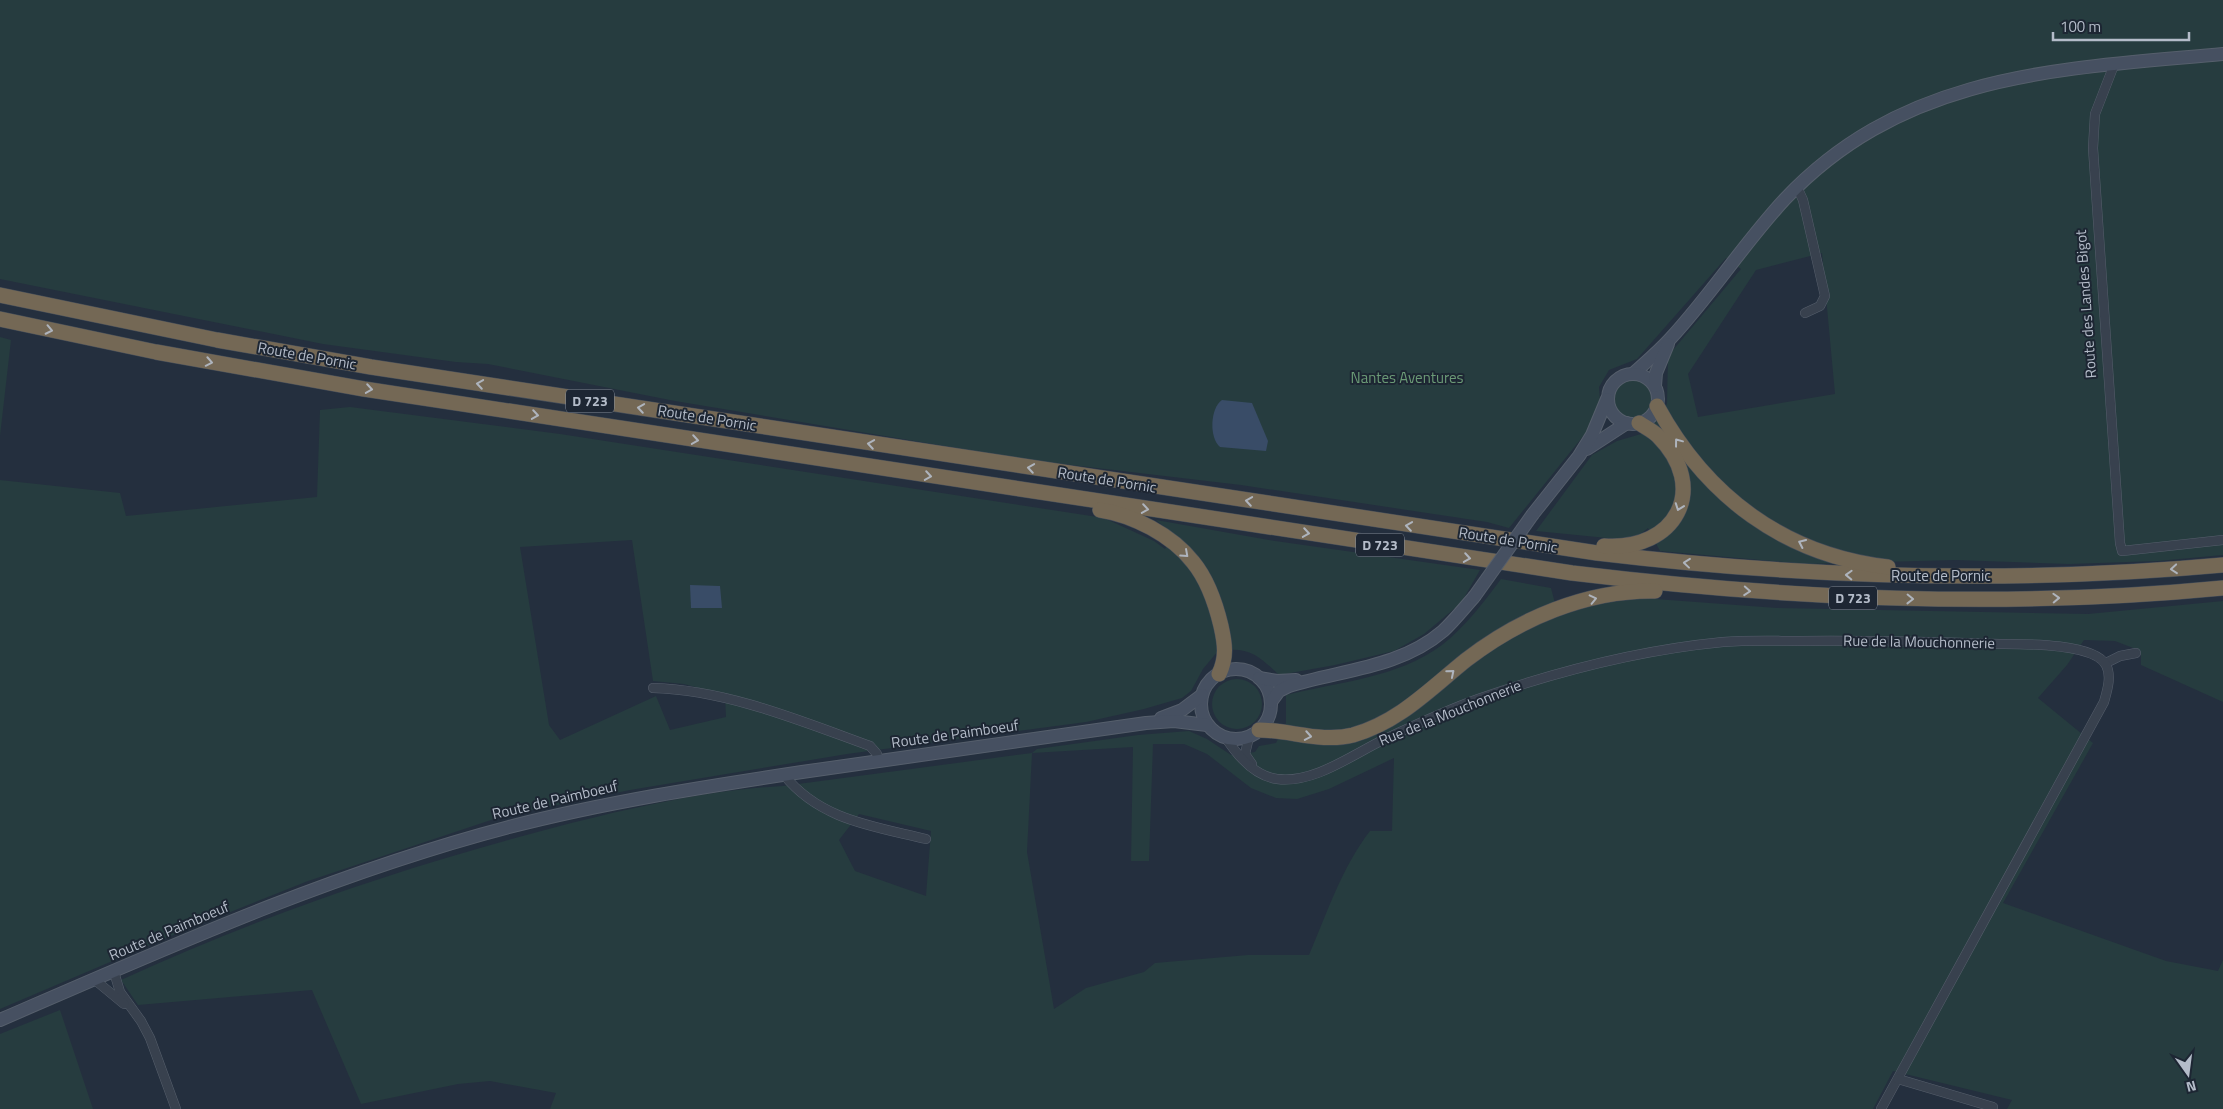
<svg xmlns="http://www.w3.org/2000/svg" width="2223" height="1109" font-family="'Titillium Web',sans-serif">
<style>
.green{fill:#263c3f;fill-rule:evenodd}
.water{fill:#394c67}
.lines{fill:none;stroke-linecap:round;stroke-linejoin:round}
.street-casing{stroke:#565f6c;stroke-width:10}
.secondary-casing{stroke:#565f6c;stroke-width:14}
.highway-casing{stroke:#434c59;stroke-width:16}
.street{stroke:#38414e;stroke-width:9}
.secondary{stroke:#465061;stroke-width:12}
.highway{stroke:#746855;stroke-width:15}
.secondary-bridge-casing{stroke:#565f6c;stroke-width:14;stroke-linecap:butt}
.secondary-bridge{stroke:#465061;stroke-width:12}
.oneway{stroke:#aeb4bd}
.labels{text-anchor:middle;stroke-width:4;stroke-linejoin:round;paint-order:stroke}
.shield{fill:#1d2633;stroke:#878f9c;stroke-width:1}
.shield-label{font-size:14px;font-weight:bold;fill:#b4bcc9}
.street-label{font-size:15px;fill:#b4bcc9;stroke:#1d2633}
.park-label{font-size:15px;fill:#6b9a76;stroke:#1d2633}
</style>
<rect width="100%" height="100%" fill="#242f3e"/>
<g class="green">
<path d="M 0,0 L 2223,0 L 2223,555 L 2158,561 L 2069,564 L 1956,560 L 1806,564 L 1660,551 L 1648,528 L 1638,536 L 1617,539 L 1536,531 L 1592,455 L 1617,441 L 1641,434 L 1667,404 L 1668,356 L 1741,269 L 1726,258 L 1637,359 L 1609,370 L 1599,387 L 1601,414 L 1509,528 L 1487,522 L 1241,485 L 1029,460 L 675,401 L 488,364 L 456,362 L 323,344 L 0,279 ZM 1822,253 L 1835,394 L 1698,417 L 1688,374 L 1756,270 Z"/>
<path d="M 0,337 L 11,340 L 0,436 Z"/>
<circle cx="1633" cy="399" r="19"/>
<path d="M 350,407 L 560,434 L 1104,518 L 1154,541 L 1165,549 L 1173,534 L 1156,520 L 1269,540 L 1480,570 L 1461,603 L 1424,634 L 1394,651 L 1335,665 L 1279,675 C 1258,655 1249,646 1218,651 L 1203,669 L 1191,691 L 1182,698 L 1144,709 L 1086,722 L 847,754 L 630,790 L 500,817 L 308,881 L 178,933 L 0,1009 L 0,480 L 120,493 L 126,516 L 317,497 L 320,410 ZM 632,540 L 653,681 L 684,684 L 725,695 L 726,717 L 670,730 L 656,696 L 560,740 L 549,725 L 520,547 Z"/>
<path d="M 1501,579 L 1551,588 L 1558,615 L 1589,605 L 1642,598 L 1777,608 L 2088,614 L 2223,601 L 2223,702 L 2141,665 L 2141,651 L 2115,641 L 2084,640 L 2067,665 L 2038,698 L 2093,743 L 2003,903 L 2166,961 L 2218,971 L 2223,960 L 2223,1109 L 2007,1109 L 2012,1100 L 1893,1071 L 1873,1109 L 550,1109 L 556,1093 L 490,1081 L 458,1084 L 361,1104 L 312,990 L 138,1005 L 121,980 C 258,917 400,868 545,830 C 621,810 705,790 783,786 L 1032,753 L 1037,749 L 1138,735 L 1189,731 L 1207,739 L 1231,755 L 1255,752 L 1259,746 L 1276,743 L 1286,723 L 1286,695 C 1338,682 1398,678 1442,645 C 1465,627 1484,602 1501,579 ZM 1153,744 L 1184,744 L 1207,754 L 1251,788 L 1276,798 L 1297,799 L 1329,789 L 1394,758 L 1392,831 L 1370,831 C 1342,867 1327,913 1309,955 L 1248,955 L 1155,963 L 1144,972 L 1086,988 L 1054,1009 L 1027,852 L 1032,753 L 1133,747 L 1131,861 L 1149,861 ZM 859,814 L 931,831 L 926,896 L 855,871 L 839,840 Z"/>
<circle cx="1237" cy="704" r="25"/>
<path d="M 60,1010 L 93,1109 L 0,1109 L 0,1034 Z"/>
</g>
<g class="water">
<path d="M 1222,400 L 1252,403 L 1268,441 L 1266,451 L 1220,447 C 1209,438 1210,408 1222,400 Z"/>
<path d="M 690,585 L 720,586 L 722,608 L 691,608 Z"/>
</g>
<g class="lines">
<defs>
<g id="street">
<path d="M 2114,65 L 2095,114 L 2093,148 L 2120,543 L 2122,551 L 2223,540"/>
<path d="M 1797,187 L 1803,200 L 1825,296 L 1820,306 L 1805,313"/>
<path d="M 2106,663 L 2120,656 L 2136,653"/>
<path d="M 653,688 C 727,690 801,721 870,746 L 877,754 L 878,761"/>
<path d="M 1249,737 L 1245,754 L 1252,764"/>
<path d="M 1226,738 C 1237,755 1255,776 1277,779 C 1314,784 1353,754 1385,739 C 1415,725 1447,710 1478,699 C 1558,671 1639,650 1723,642 C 1749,640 1775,641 1801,641 C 1867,640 1934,642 2000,644 C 2023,644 2094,643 2106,665 C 2112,676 2107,691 2104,702 L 1881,1109"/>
<path d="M 784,775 C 820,820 873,826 926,839"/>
<path d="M 114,972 L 120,992 L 141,1021 L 150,1038 L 176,1109"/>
<path d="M 95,980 L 124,1004"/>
<path d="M 1898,1079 L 1993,1107"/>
</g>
<g id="secondary">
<path d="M 1634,373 C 1646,362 1659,351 1670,339 C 1711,295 1744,243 1785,199 C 1905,72 2061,69 2223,54"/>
<circle cx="1633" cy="399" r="25"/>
<path d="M 1655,386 L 1656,373 L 1668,344"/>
<path d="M 1587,449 L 1627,423"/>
<path d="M 1533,514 L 1579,456 L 1592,435 L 1607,399"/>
<circle cx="1236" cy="704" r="35"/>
<path d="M 1259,678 L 1277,681 L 1296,680"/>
<path d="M 1271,702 L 1279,691 L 1289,686 C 1341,670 1400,668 1443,631 C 1454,621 1464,608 1474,597"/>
<path d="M 1161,718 L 1182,710 L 1202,695"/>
<path d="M 0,1020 C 166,948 333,873 509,827 C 606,802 703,787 802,772 C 917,755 1032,740 1146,723 L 1174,721 L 1207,725"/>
</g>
<g id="highway">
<path d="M 0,295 L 217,340 L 371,367 L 1597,553 C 1806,578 2014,584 2223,565"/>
<path d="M 0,319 L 156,352 L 364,389 L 1572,573 C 1788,599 2005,609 2223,588"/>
<path d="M 1657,406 C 1706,496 1784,555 1888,567"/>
<path d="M 1100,510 C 1133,515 1172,535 1193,562 C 1207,579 1216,605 1221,626 C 1225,644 1227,657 1219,674"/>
<path d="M 1604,546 C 1676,551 1710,488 1658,436 C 1653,431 1645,427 1639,423"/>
<path d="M 1259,730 C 1290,730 1322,743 1353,735 C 1399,722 1430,689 1466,660 C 1519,619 1586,590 1655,591"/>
</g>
</defs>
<use href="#street" class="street-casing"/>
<use href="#secondary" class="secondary-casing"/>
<use href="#highway" class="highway-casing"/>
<use href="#street" class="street"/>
<use href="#secondary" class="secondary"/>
<use href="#highway" class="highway"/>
<defs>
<path id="secondary-bridge" d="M 1474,597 L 1533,514"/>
</defs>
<use href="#secondary-bridge" class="secondary-bridge-casing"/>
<use href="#secondary-bridge" class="secondary-bridge"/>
</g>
<defs><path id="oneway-chevron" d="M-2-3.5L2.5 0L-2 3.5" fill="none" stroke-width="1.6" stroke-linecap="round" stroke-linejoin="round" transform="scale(1.25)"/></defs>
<g class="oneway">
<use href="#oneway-chevron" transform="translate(49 330) rotate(12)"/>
<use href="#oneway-chevron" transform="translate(209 362) rotate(11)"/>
<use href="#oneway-chevron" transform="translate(480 384) rotate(-171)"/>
<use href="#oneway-chevron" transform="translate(369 389) rotate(9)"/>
<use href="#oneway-chevron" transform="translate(641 408) rotate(-171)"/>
<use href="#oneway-chevron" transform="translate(535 415) rotate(9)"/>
<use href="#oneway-chevron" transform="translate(695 440) rotate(9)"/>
<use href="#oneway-chevron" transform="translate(1678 442) rotate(-127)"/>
<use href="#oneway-chevron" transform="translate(871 444) rotate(-171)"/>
<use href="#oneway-chevron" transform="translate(1031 468) rotate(-171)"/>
<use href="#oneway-chevron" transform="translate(928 476) rotate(9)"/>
<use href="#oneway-chevron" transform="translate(1249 501) rotate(-171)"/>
<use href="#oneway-chevron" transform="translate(1679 507) rotate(110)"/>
<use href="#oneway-chevron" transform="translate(1145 509) rotate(9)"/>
<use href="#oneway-chevron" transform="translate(1409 526) rotate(-172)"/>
<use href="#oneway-chevron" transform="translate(1306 533) rotate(9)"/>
<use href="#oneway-chevron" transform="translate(1802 543) rotate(-155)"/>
<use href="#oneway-chevron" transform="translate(1185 554) rotate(42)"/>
<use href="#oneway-chevron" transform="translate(1467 558) rotate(9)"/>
<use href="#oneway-chevron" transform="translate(1687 563) rotate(-174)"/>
<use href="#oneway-chevron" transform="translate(2174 569) rotate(175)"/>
<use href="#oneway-chevron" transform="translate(1849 575) rotate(-178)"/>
<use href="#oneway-chevron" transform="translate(1747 591) rotate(4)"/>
<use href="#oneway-chevron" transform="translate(2056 598) rotate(-2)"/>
<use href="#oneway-chevron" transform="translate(1593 599) rotate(-13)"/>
<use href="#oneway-chevron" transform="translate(1910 599) rotate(1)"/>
<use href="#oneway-chevron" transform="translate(1451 673) rotate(-40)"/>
<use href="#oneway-chevron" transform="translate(1308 736) rotate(10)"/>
</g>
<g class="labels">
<g class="shield">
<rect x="566" y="389.5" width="48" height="23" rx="4"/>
<rect x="1356" y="533.5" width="48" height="23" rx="4"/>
<rect x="1829" y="586.5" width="48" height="23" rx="4"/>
</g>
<g class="shield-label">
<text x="590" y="406">D 723</text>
<text x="1380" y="550">D 723</text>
<text x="1853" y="603">D 723</text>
</g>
<g class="street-label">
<text transform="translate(2086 304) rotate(-94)" y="5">Route des Landes Bigot</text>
<text transform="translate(307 356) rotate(10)" y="5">Route de Pornic</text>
<text transform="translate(707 418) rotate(9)" y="5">Route de Pornic</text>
<text transform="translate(1107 480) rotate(9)" y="5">Route de Pornic</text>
<text transform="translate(1508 540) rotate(9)" y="5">Route de Pornic</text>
<text x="1941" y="581">Route de Pornic</text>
<text transform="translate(1919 642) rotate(1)" y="5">Rue de la Mouchonnerie</text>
<text transform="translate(1450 713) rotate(-22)" y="5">Rue de la Mouchonnerie</text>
<text transform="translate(955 734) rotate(-8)" y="5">Route de Paimboeuf</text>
<text transform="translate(555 800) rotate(-13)" y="5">Route de Paimboeuf</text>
<text transform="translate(169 931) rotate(-23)" y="5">Route de Paimboeuf</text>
</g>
<g class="park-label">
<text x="1407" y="383">Nantes Aventures</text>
</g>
</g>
<g transform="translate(2188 1074) rotate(166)" stroke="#1d2633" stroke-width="4" paint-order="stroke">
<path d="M0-4L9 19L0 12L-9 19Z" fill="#b4bcc9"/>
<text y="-8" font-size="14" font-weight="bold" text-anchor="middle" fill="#b4bcc9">N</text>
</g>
<path d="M2053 32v8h136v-8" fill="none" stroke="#b4bcc9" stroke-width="2.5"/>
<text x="2060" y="32" font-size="15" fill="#b4bcc9" stroke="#1d2633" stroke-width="4" paint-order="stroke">100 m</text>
</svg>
